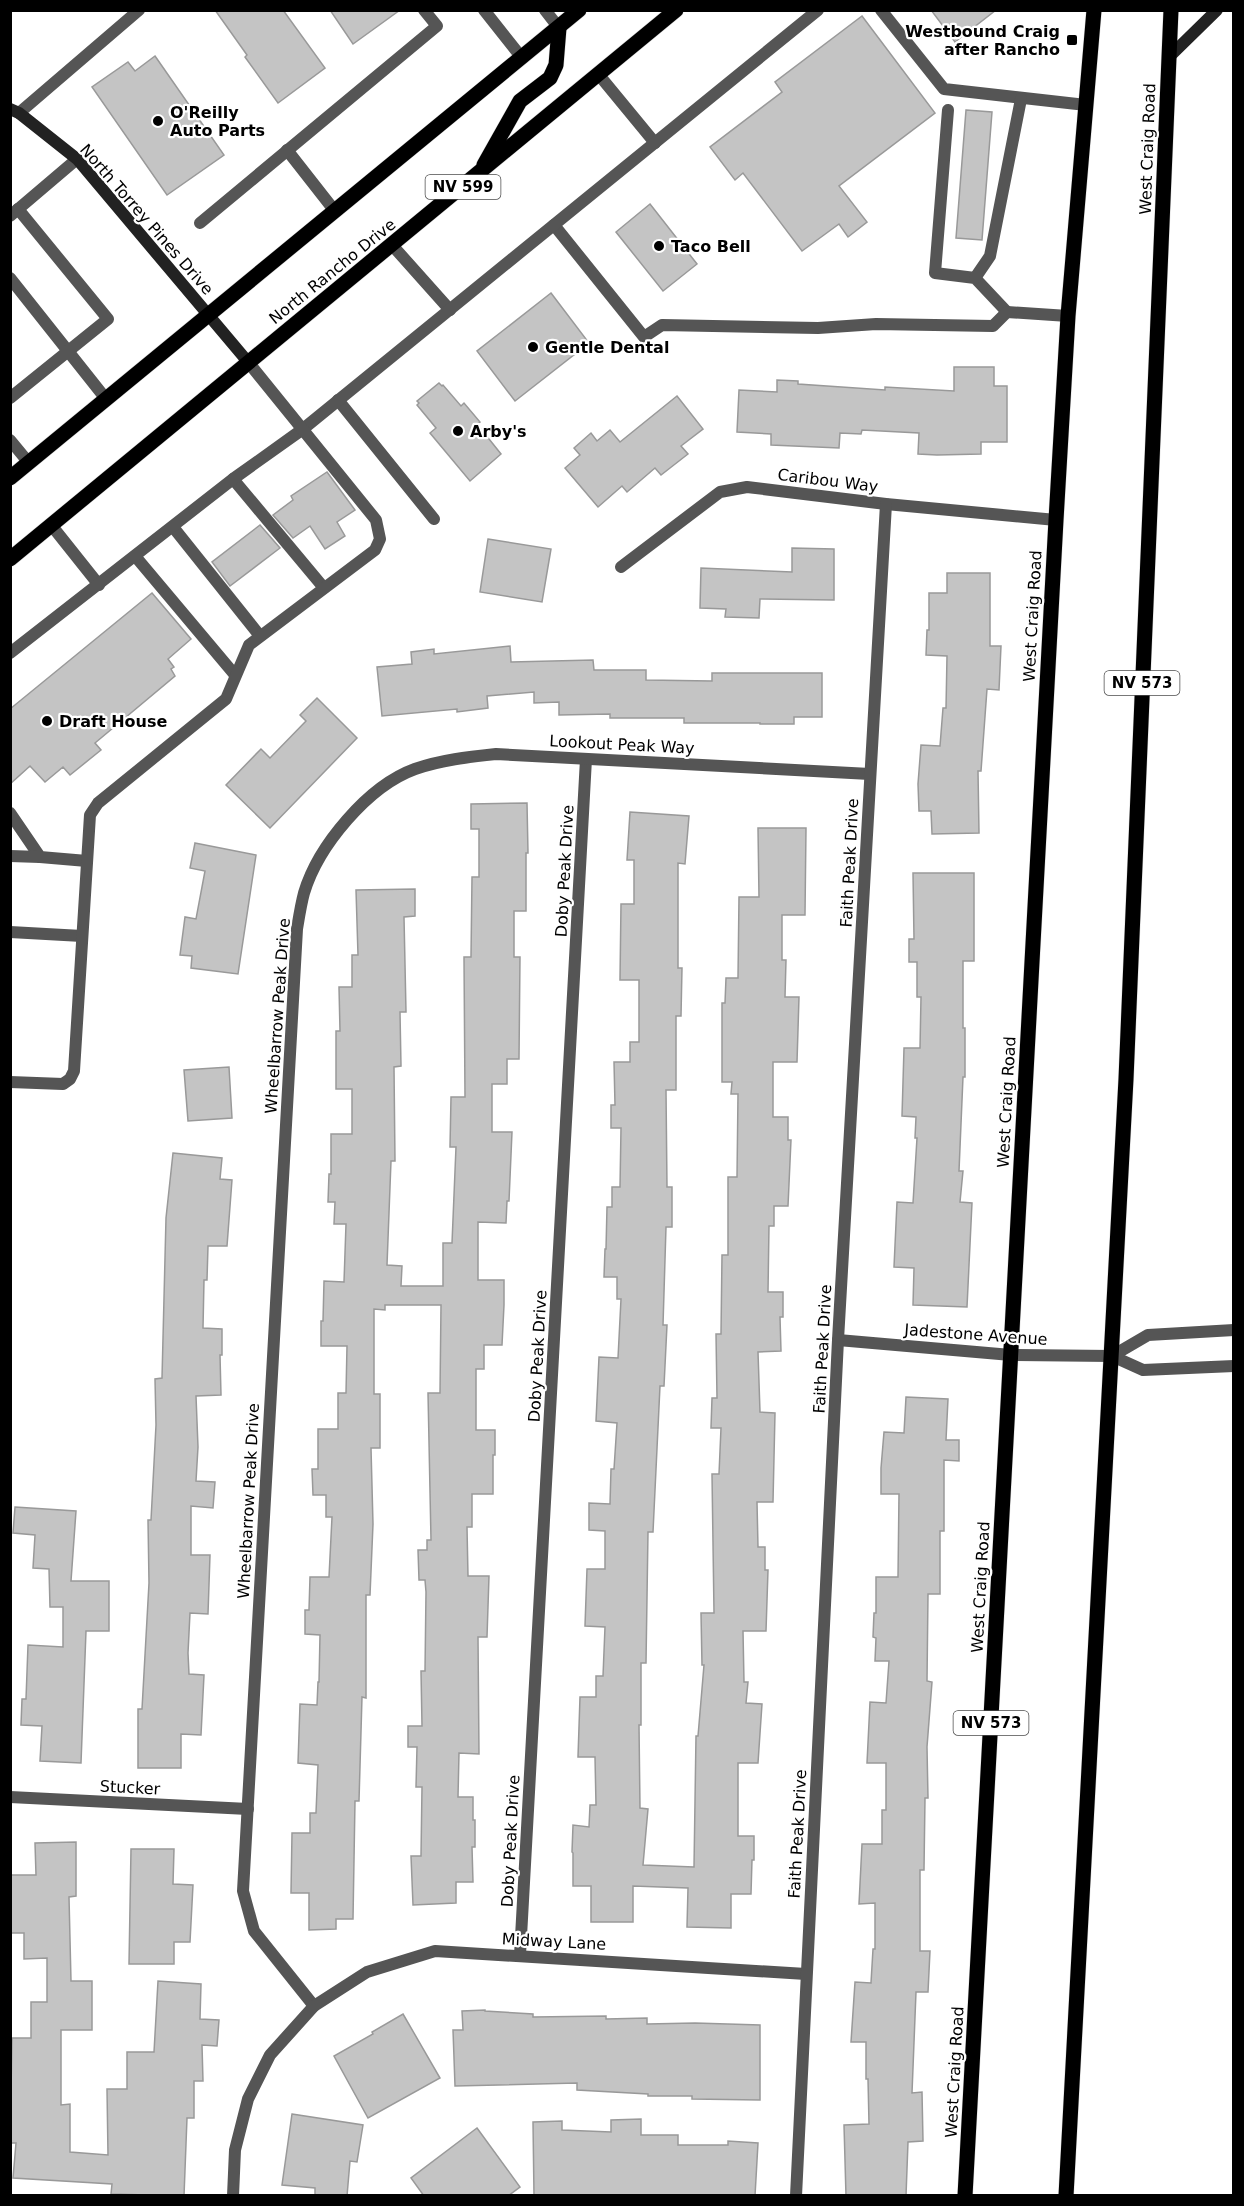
<svg xmlns="http://www.w3.org/2000/svg" width="1244" height="2206" font-family="'DejaVu Sans',sans-serif">
<style>
.building{fill:#c4c4c4;stroke:#999;stroke-width:1.5}
.lines{fill:none;stroke-linecap:round;stroke-linejoin:round}
.primary-casing{stroke:#dbdbdb;stroke-width:16}
.lane{stroke:#555;stroke-width:12}
.street{stroke:#555;stroke-width:12}
.secondary{stroke:#222;stroke-width:12}
.primary{stroke:#000;stroke-width:15}
.poi-dot{fill:#000;stroke:#fff;stroke-width:2}
.labels{text-anchor:middle;stroke-width:4.5;stroke-linejoin:round;paint-order:stroke}
.shield{fill:#fff;stroke:#4c4c4c;stroke-width:1.5}
.shield-label{font-size:15px;font-weight:bold;fill:#000}
.poi-label{font-size:16px;font-weight:bold;fill:#000;stroke:#fff;text-anchor:start}
.street-label{font-size:16px;fill:#000;stroke:#fff}
</style>
<rect width="100%" height="100%" fill="#fff"/>
<g class="building">
<path d="M 215,10 L 283,10 L 325,68 L 278,103 L 245,57 L 247,55 Z"/>
<path d="M 330,10 L 400,10 L 353,44 Z"/>
<path d="M 931,10 L 996,10 L 955,42 Z"/>
<path d="M 862,16 L 935,113 L 839,186 L 867,222 L 848,237 L 839,224 L 802,251 L 743,173 L 735,180 L 710,147 L 782,92 L 775,82 Z"/>
<path d="M 155,56 L 224,155 L 167,195 L 92,87 L 128,62 L 135,71 Z"/>
<path d="M 966,110 L 992,112 L 982,240 L 956,238 Z"/>
<path d="M 650,204 L 697,264 L 663,291 L 616,232 Z"/>
<path d="M 551,293 L 589,343 L 515,401 L 477,351 Z"/>
<path d="M 954,367 L 994,367 L 994,386 L 1007,386 L 1007,442 L 981,442 L 981,454 L 937,455 L 918,454 L 919,433 L 862,430 L 861,434 L 840,433 L 839,448 L 771,445 L 771,434 L 737,432 L 739,390 L 777,392 L 777,380 L 798,381 L 798,384 L 885,390 L 885,387 L 954,391 Z"/>
<path d="M 439,383 L 442,386 L 443,385 L 461,406 L 464,403 L 480,422 L 477,424 L 501,454 L 470,481 L 430,433 L 436,428 L 417,405 L 419,403 L 417,401 Z"/>
<path d="M 677,396 L 703,429 L 681,446 L 688,454 L 661,475 L 655,468 L 627,492 L 622,486 L 598,507 L 565,468 L 580,455 L 574,448 L 591,433 L 597,441 L 610,430 L 620,442 Z"/>
<path d="M 327,472 L 355,510 L 337,522 L 345,536 L 325,549 L 310,526 L 293,538 L 273,515 L 293,500 L 291,496 Z"/>
<path d="M 260,525 L 280,548 L 230,586 L 212,562 Z"/>
<path d="M 488,539 L 551,549 L 542,602 L 480,592 Z"/>
<path d="M 792,548 L 834,549 L 834,600 L 760,599 L 759,618 L 725,617 L 726,609 L 700,608 L 701,568 L 792,572 Z"/>
<path d="M 947,573 L 990,573 L 990,646 L 1001,646 L 999,690 L 987,689 L 981,771 L 978,771 L 979,833 L 932,834 L 931,811 L 919,811 L 918,784 L 921,745 L 940,746 L 943,708 L 946,708 L 947,656 L 926,655 L 927,630 L 929,630 L 929,593 L 947,593 Z"/>
<path d="M 152,593 L 191,639 L 168,659 L 174,667 L 171,669 L 175,676 L 95,743 L 101,750 L 70,775 L 63,767 L 45,782 L 30,766 L 10,784 L 10,709 Z"/>
<path d="M 510,646 L 511,662 L 593,660 L 594,670 L 646,670 L 646,680 L 712,681 L 712,673 L 822,673 L 822,717 L 794,717 L 794,724 L 760,724 L 760,723 L 684,723 L 684,718 L 610,718 L 610,714 L 559,715 L 559,702 L 534,703 L 534,692 L 487,696 L 488,708 L 457,712 L 457,709 L 382,716 L 377,667 L 412,664 L 411,652 L 434,649 L 434,654 Z"/>
<path d="M 317,698 L 357,738 L 270,828 L 226,785 L 261,749 L 270,758 L 306,721 L 300,715 Z"/>
<path d="M 527,803 L 528,853 L 526,853 L 526,911 L 514,911 L 514,957 L 520,957 L 519,1059 L 507,1059 L 507,1084 L 492,1084 L 492,1132 L 512,1132 L 509,1201 L 507,1201 L 506,1223 L 478,1222 L 478,1280 L 504,1280 L 504,1305 L 502,1345 L 484,1345 L 484,1369 L 476,1369 L 476,1430 L 495,1430 L 495,1455 L 493,1455 L 493,1494 L 472,1494 L 472,1527 L 467,1527 L 468,1576 L 489,1576 L 487,1637 L 478,1637 L 479,1754 L 459,1753 L 458,1797 L 473,1797 L 473,1820 L 475,1820 L 475,1847 L 472,1847 L 473,1882 L 456,1882 L 456,1903 L 413,1905 L 411,1856 L 421,1856 L 422,1787 L 416,1787 L 417,1747 L 408,1747 L 408,1726 L 422,1726 L 421,1671 L 425,1671 L 426,1592 L 425,1580 L 419,1580 L 418,1550 L 427,1550 L 427,1540 L 431,1540 L 428,1393 L 440,1393 L 441,1305 L 385,1305 L 385,1310 L 374,1309 L 374,1394 L 380,1394 L 380,1448 L 371,1448 L 373,1524 L 370,1595 L 366,1595 L 366,1698 L 362,1697 L 359,1801 L 355,1801 L 353,1919 L 336,1919 L 336,1929 L 309,1930 L 309,1893 L 291,1893 L 292,1833 L 310,1833 L 310,1813 L 316,1813 L 318,1765 L 298,1763 L 300,1704 L 317,1705 L 318,1682 L 319,1682 L 320,1635 L 305,1634 L 305,1610 L 309,1610 L 310,1577 L 329,1577 L 332,1517 L 326,1517 L 326,1495 L 313,1495 L 312,1469 L 318,1469 L 318,1429 L 338,1429 L 338,1393 L 346,1393 L 347,1346 L 321,1346 L 321,1321 L 323,1321 L 324,1281 L 344,1282 L 346,1224 L 334,1224 L 335,1202 L 328,1202 L 329,1174 L 331,1174 L 331,1134 L 352,1134 L 352,1089 L 336,1089 L 336,1031 L 340,1031 L 339,987 L 352,987 L 352,955 L 358,955 L 356,890 L 415,889 L 415,916 L 404,917 L 406,1012 L 400,1012 L 401,1066 L 394,1067 L 395,1161 L 391,1161 L 387,1265 L 402,1266 L 401,1286 L 443,1286 L 443,1243 L 452,1243 L 456,1147 L 450,1147 L 451,1097 L 465,1097 L 464,957 L 471,957 L 472,877 L 479,877 L 479,829 L 471,829 L 471,804 Z"/>
<path d="M 630,812 L 689,816 L 685,864 L 678,863 L 678,968 L 682,968 L 681,1016 L 676,1016 L 676,1090 L 666,1090 L 667,1187 L 672,1187 L 672,1227 L 666,1227 L 663,1325 L 667,1325 L 664,1386 L 660,1386 L 653,1532 L 648,1532 L 646,1663 L 641,1663 L 641,1725 L 639,1725 L 640,1808 L 648,1809 L 643,1865 L 694,1867 L 696,1736 L 698,1736 L 704,1665 L 702,1665 L 701,1613 L 714,1613 L 712,1474 L 719,1474 L 721,1428 L 711,1428 L 712,1398 L 717,1398 L 716,1334 L 721,1334 L 722,1255 L 728,1255 L 728,1177 L 737,1177 L 738,1094 L 731,1094 L 732,1082 L 722,1082 L 722,1003 L 725,1003 L 726,978 L 738,978 L 739,897 L 759,897 L 758,828 L 806,828 L 805,915 L 782,915 L 782,960 L 786,960 L 785,997 L 799,997 L 797,1062 L 773,1062 L 773,1117 L 788,1117 L 788,1140 L 791,1140 L 788,1206 L 774,1206 L 774,1226 L 769,1226 L 768,1292 L 783,1292 L 783,1317 L 780,1317 L 781,1351 L 758,1352 L 760,1412 L 775,1413 L 773,1502 L 757,1502 L 758,1547 L 765,1547 L 765,1570 L 768,1570 L 766,1631 L 743,1631 L 744,1682 L 748,1682 L 746,1703 L 762,1704 L 758,1763 L 738,1763 L 738,1836 L 754,1836 L 754,1860 L 752,1860 L 751,1894 L 731,1894 L 731,1928 L 687,1927 L 688,1888 L 633,1886 L 633,1922 L 591,1922 L 591,1886 L 573,1886 L 573,1853 L 572,1852 L 573,1825 L 589,1827 L 590,1805 L 596,1805 L 595,1757 L 578,1757 L 580,1697 L 596,1697 L 596,1676 L 603,1676 L 605,1627 L 585,1626 L 587,1569 L 605,1569 L 605,1531 L 589,1530 L 589,1503 L 610,1504 L 611,1469 L 614,1469 L 617,1423 L 596,1421 L 599,1357 L 618,1358 L 621,1299 L 617,1299 L 617,1277 L 604,1277 L 605,1249 L 606,1249 L 607,1207 L 612,1207 L 612,1187 L 620,1187 L 621,1128 L 611,1128 L 611,1105 L 615,1105 L 614,1062 L 630,1062 L 630,1042 L 639,1042 L 639,980 L 620,980 L 621,904 L 634,904 L 634,860 L 627,860 Z"/>
<path d="M 195,843 L 256,855 L 238,974 L 191,968 L 192,956 L 180,955 L 185,917 L 196,919 L 205,871 L 190,868 Z"/>
<path d="M 913,873 L 974,873 L 974,961 L 963,961 L 963,1028 L 965,1028 L 965,1077 L 963,1077 L 959,1171 L 963,1171 L 960,1202 L 972,1203 L 967,1307 L 913,1305 L 914,1268 L 894,1267 L 897,1202 L 913,1203 L 917,1138 L 915,1138 L 916,1117 L 902,1116 L 904,1048 L 920,1048 L 921,997 L 917,997 L 917,962 L 909,962 L 909,939 L 914,939 Z"/>
<path d="M 229,1067 L 232,1118 L 188,1121 L 184,1070 Z"/>
<path d="M 173,1153 L 222,1158 L 220,1179 L 232,1180 L 227,1246 L 208,1246 L 207,1280 L 204,1280 L 203,1328 L 222,1329 L 222,1355 L 220,1355 L 221,1395 L 196,1396 L 198,1447 L 196,1481 L 215,1482 L 213,1508 L 191,1506 L 191,1555 L 210,1555 L 208,1614 L 190,1613 L 188,1653 L 189,1674 L 204,1675 L 201,1735 L 181,1734 L 181,1768 L 138,1768 L 138,1709 L 142,1709 L 149,1583 L 148,1520 L 151,1520 L 156,1425 L 155,1379 L 162,1378 L 166,1218 Z"/>
<path d="M 906,1397 L 948,1399 L 946,1440 L 959,1440 L 959,1461 L 944,1460 L 944,1531 L 940,1531 L 940,1594 L 928,1594 L 927,1681 L 932,1682 L 927,1747 L 928,1798 L 925,1798 L 924,1870 L 920,1870 L 920,1951 L 930,1951 L 928,1992 L 916,1992 L 912,2093 L 922,2092 L 923,2141 L 908,2142 L 906,2196 L 846,2196 L 844,2125 L 869,2124 L 868,2079 L 866,2079 L 866,2042 L 851,2042 L 855,1982 L 871,1983 L 873,1949 L 875,1949 L 875,1903 L 859,1904 L 862,1844 L 882,1844 L 882,1810 L 886,1810 L 886,1763 L 867,1763 L 870,1702 L 886,1703 L 889,1661 L 875,1661 L 876,1638 L 873,1637 L 874,1613 L 876,1613 L 876,1577 L 898,1577 L 899,1494 L 881,1494 L 881,1468 L 884,1432 L 904,1433 Z"/>
<path d="M 15,1507 L 76,1511 L 71,1581 L 109,1581 L 109,1631 L 86,1631 L 81,1763 L 40,1761 L 42,1726 L 21,1725 L 22,1699 L 26,1699 L 28,1645 L 63,1647 L 63,1607 L 50,1607 L 49,1569 L 33,1568 L 35,1535 L 13,1533 Z"/>
<path d="M 76,1842 L 76,1896 L 69,1897 L 71,1981 L 92,1981 L 92,2030 L 61,2030 L 61,2105 L 70,2104 L 70,2152 L 108,2155 L 107,2089 L 127,2089 L 127,2052 L 154,2052 L 158,1981 L 201,1984 L 200,2019 L 219,2020 L 217,2046 L 202,2045 L 203,2081 L 194,2081 L 194,2118 L 187,2118 L 184,2196 L 111,2194 L 112,2184 L 13,2178 L 16,2143 L 10,2143 L 12,2038 L 31,2038 L 31,2002 L 47,2002 L 47,1958 L 24,1959 L 24,1933 L 10,1933 L 11,1875 L 36,1875 L 35,1843 Z"/>
<path d="M 131,1849 L 174,1849 L 173,1884 L 193,1885 L 190,1942 L 174,1942 L 174,1964 L 129,1964 Z"/>
<path d="M 485,2010 L 485,2011 L 533,2014 L 533,2017 L 606,2016 L 606,2019 L 647,2018 L 647,2024 L 695,2023 L 760,2025 L 760,2100 L 692,2099 L 692,2096 L 648,2096 L 648,2094 L 577,2090 L 577,2083 L 455,2086 L 453,2030 L 463,2030 L 462,2011 Z"/>
<path d="M 403,2014 L 440,2078 L 368,2118 L 334,2056 L 373,2034 L 372,2032 Z"/>
<path d="M 292,2114 L 363,2125 L 357,2162 L 350,2161 L 347,2196 L 315,2196 L 315,2188 L 282,2185 Z"/>
<path d="M 641,2119 L 641,2135 L 678,2135 L 678,2145 L 728,2145 L 728,2141 L 758,2143 L 755,2196 L 534,2196 L 533,2122 L 562,2121 L 562,2130 L 611,2132 L 611,2120 Z"/>
<path d="M 477,2128 L 520,2187 L 508,2196 L 424,2196 L 411,2178 Z"/>
</g>
<g class="lines">
<defs>
<g id="primary">
<path d="M 484,165 L 520,101 L 550,78 L 556,65 L 559,28"/>
<path d="M 10,478 L 579,10"/>
<path d="M 10,559 L 676,10"/>
<path d="M 965,2196 L 1056,520 L 1068,316 L 1094,10"/>
<path d="M 1066,2196 L 1126,1079 L 1171,10"/>
</g>
</defs>
<use href="#primary" class="primary-casing"/>
<g class="lane">
<path d="M 484,10 L 522,58"/>
<path d="M 545,10 L 559,28"/>
<path d="M 881,10 L 944,89 L 1086,105"/>
<path d="M 599,75 L 655,143"/>
<path d="M 948,110 L 935,273 L 975,278 L 1007,312"/>
<path d="M 19,113 L 139,10"/>
<path d="M 287,150 L 334,210"/>
<path d="M 10,216 L 77,159"/>
<path d="M 200,223 L 437,26 L 424,10"/>
<path d="M 554,225 L 644,337 L 662,325 L 818,328 L 876,324 L 993,326 L 1007,312 L 1068,316"/>
<path d="M 392,245 L 450,310"/>
<path d="M 10,278 L 106,399"/>
<path d="M 975,278 L 990,256 L 1021,99"/>
<path d="M 10,398 L 108,319 L 18,209"/>
<path d="M 338,400 L 434,519"/>
<path d="M 10,440 L 29,463"/>
<path d="M 233,479 L 324,588"/>
<path d="M 52,526 L 99,585"/>
<path d="M 173,527 L 260,636"/>
<path d="M 135,556 L 235,675"/>
<path d="M 10,653 L 233,479 L 303,429 L 818,10"/>
<path d="M 10,813 L 40,857 L 87,861"/>
<path d="M 10,856 L 40,857"/>
<path d="M 10,932 L 82,936"/>
<path d="M 10,1082 L 63,1084 L 70,1079 L 74,1071 L 90,815 L 98,803 L 226,699 L 249,645 L 375,550 L 380,539 L 376,520 L 248,362"/>
</g>
<g class="street">
<path d="M 621,567 L 720,492 L 747,487 L 886,504 L 1056,520"/>
<path d="M 838,1340 L 1011,1355 L 1112,1356 L 1143,1370 L 1234,1366"/>
<path d="M 1112,1356 L 1148,1335 L 1234,1330"/>
<path d="M 10,1797 L 248,1809"/>
<path d="M 520,1955 L 586,759"/>
<path d="M 314,2006 L 254,1931 L 243,1891 L 297,929 C 299,917 301,904 304,893 C 318,846 368,786 415,769 C 441,760 468,757 496,754 L 870,774"/>
<path d="M 233,2196 L 235,2150 L 248,2099 L 270,2055 L 314,2006 L 367,1972 L 435,1951 L 806,1974"/>
<path d="M 796,2196 L 838,1340 L 886,504"/>
</g>
<g class="secondary">
<path d="M 1169,57 L 1217,10"/>
<path d="M 10,109 L 19,113 L 77,159 L 248,362"/>
</g>
<use href="#primary" class="primary"/>
</g>
<g class="poi-dot">
<rect x="1066" y="34" width="12" height="12" rx="3"/>
<circle cx="158" cy="121" r="6"/>
<circle cx="659" cy="246" r="6"/>
<circle cx="533" cy="347" r="6"/>
<circle cx="458" cy="431" r="6"/>
<circle cx="47" cy="721" r="6"/>
</g>
<g class="labels">
<g class="shield">
<rect x="425.5" y="175" width="75" height="24" rx="4.5"/>
<rect x="1104.5" y="671" width="75" height="24" rx="4.5"/>
<rect x="953.5" y="1711" width="75" height="24" rx="4.5"/>
</g>
<g class="shield-label">
<text x="463" y="192">NV 599</text>
<text x="1142" y="688">NV 573</text>
<text x="991" y="1728">NV 573</text>
</g>
<g class="poi-label">
<text x="1060" y="37" text-anchor="end">Westbound Craig<tspan x="1060" dy="18">after Rancho</tspan></text>
<text x="170" y="118">O'Reilly<tspan x="170" dy="18">Auto Parts</tspan></text>
<text x="671" y="252">Taco Bell</text>
<text x="545" y="353">Gentle Dental</text>
<text x="470" y="437">Arby's</text>
<text x="59" y="727">Draft House</text>
</g>
<g class="street-label">
<text transform="translate(1147 149) rotate(-88)" y="6">West Craig Road</text>
<text transform="translate(147 219) rotate(49)" y="6">North Torrey Pines Drive</text>
<text transform="translate(332 271) rotate(-39)" y="6">North Rancho Drive</text>
<text transform="translate(828 480) rotate(7)" y="6">Caribou Way</text>
<text transform="translate(1032 616) rotate(-87)" y="6">West Craig Road</text>
<text transform="translate(622 744) rotate(3)" y="6">Lookout Peak Way</text>
<text transform="translate(849 863) rotate(-87)" y="6">Faith Peak Drive</text>
<text transform="translate(564 871) rotate(-87)" y="6">Doby Peak Drive</text>
<text transform="translate(277 1016) rotate(-86)" y="6">Wheelbarrow Peak Drive</text>
<text transform="translate(1006 1102) rotate(-87)" y="6">West Craig Road</text>
<text transform="translate(976 1334) rotate(4)" y="6">Jadestone Avenue</text>
<text transform="translate(822 1349) rotate(-87)" y="6">Faith Peak Drive</text>
<text transform="translate(537 1356) rotate(-87)" y="6">Doby Peak Drive</text>
<text transform="translate(248 1501) rotate(-87)" y="6">Wheelbarrow Peak Drive</text>
<text transform="translate(980 1587) rotate(-87)" y="6">West Craig Road</text>
<text transform="translate(130 1787) rotate(3)" y="6">Stucker</text>
<text transform="translate(797 1834) rotate(-87)" y="6">Faith Peak Drive</text>
<text transform="translate(510 1841) rotate(-87)" y="6">Doby Peak Drive</text>
<text transform="translate(554 1941) rotate(3)" y="6">Midway Lane</text>
<text transform="translate(954 2072) rotate(-87)" y="6">West Craig Road</text>
</g>
</g>
<rect width="1244" height="2206" fill="none" stroke="#000000" stroke-width="24"/>
</svg>
